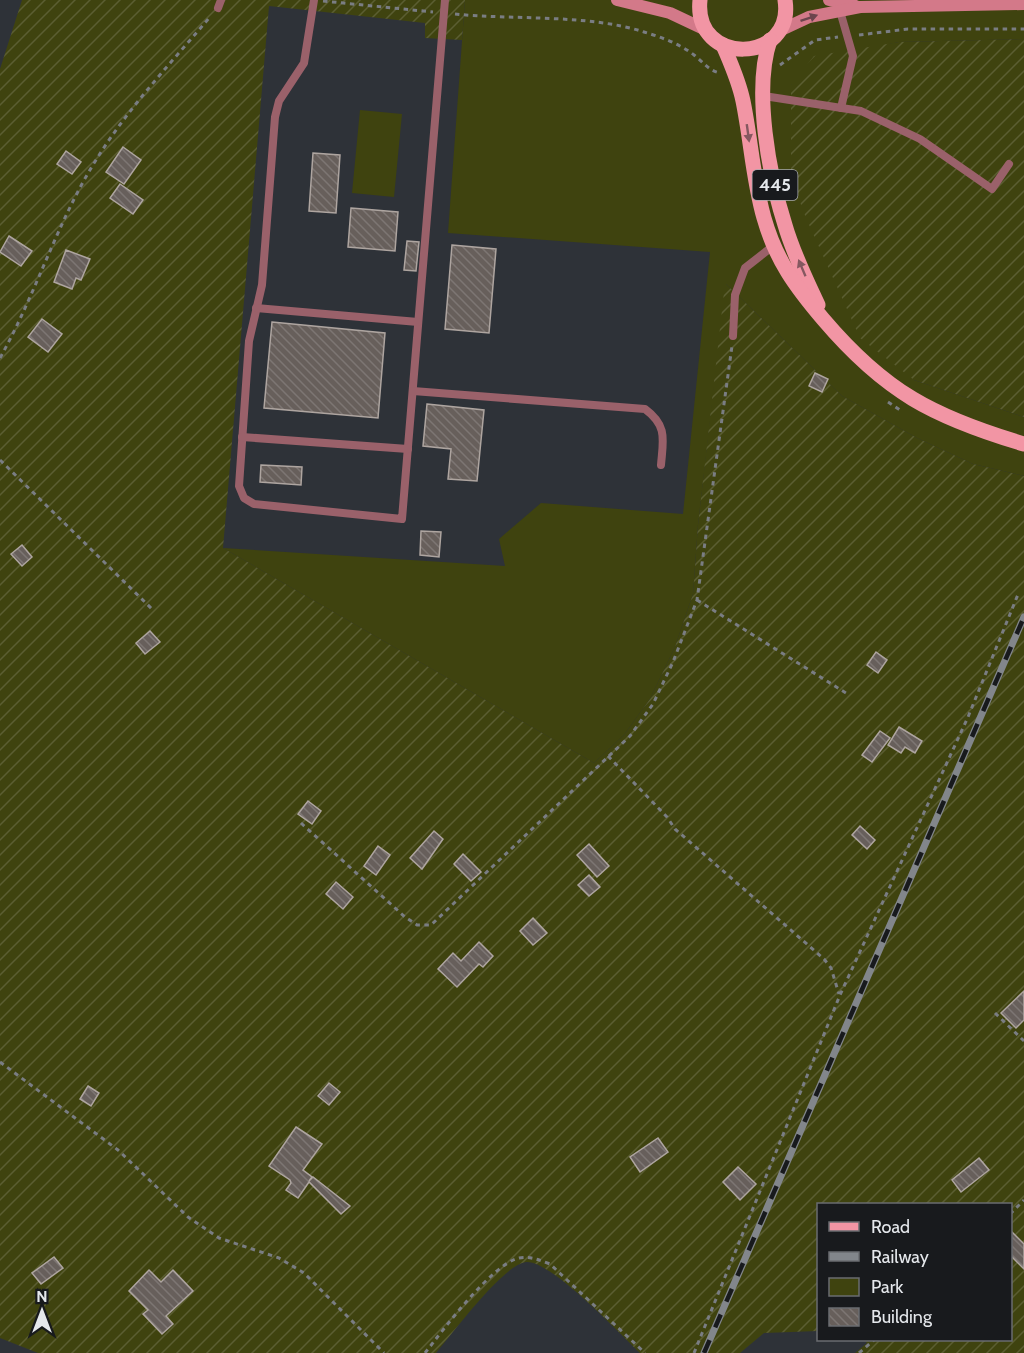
<svg xmlns="http://www.w3.org/2000/svg" width="1024" height="1353" font-family="Cabin,sans-serif">
<style>
.green{fill:#3f430f}
.garden{fill:url(#garden-furrows)}
.building{fill:url(#building-back-hatch);stroke:#aea5a0;stroke-width:1.5}
.lines{fill:none;stroke-linecap:round;stroke-linejoin:round}
.path{stroke:#7a7d83;stroke-width:3;stroke-dasharray:4.5 4.5;stroke-linecap:butt}
.lane{stroke:#9a616a;stroke-width:8}
.secondary{stroke:#d37989;stroke-width:12}
.primary{stroke:#f295a4;stroke-width:15}
.rail-casing{stroke:#82868b;stroke-width:7}
.rail{stroke:#181a1d;stroke-width:4.5;stroke-dasharray:14;stroke-linecap:butt}
.oneway{fill:#6c454e}
.oneway2{fill:#855860}
.labels{text-anchor:middle;stroke-width:4.5;stroke-linejoin:round;paint-order:stroke}
.shield{fill:#181a1d;stroke:#a8aaae;stroke-width:1.5}
.shield-label{font-size:18px;font-weight:bold;fill:#e5e8ec}
</style>
<defs>
<pattern id="garden-furrows" width="10" height="10" patternUnits="userSpaceOnUse" patternTransform="scale(1.5)"><rect width="10" height="10" fill="#3f430f"/><path d="M-1 1l2-2M0 10L10 0M9 11l2-2" fill="none" stroke="#5b5e32"/></pattern>
<pattern id="building-back-hatch" width="6" height="6" patternUnits="userSpaceOnUse" patternTransform="scale(1.5)"><rect width="6" height="6" fill="#675f5b"/><path d="M-1 5l2 2M0 0l6 6M5-1l2 2" fill="none" stroke="#7d7673"/></pattern>
</defs>
<rect width="100%" height="100%" fill="#2e3238"/>
<g class="green">
<path d="M 465,0 L 1024,0 L 1024,39 L 899,42 L 861,50 L 791,85 L 914,380 L 1024,417 L 1024,476 L 973,464 L 917,438 L 842,396 L 726,284 L 698,525 L 693,594 L 675,647 L 650,699 L 624,735 L 594,763 L 223,548 L 505,566 L 499,539 L 541,503 L 683,514 L 710,252 L 448,233 Z"/>
<path d="M 360,110 L 402,114 L 394,197 L 352,193 Z"/>
</g>
<g class="garden">
<path d="M 22,0 L 465,0 L 462,40 L 425,38 L 425,23 L 269,6 L 223,548 L 594,763 L 624,735 L 650,699 L 675,647 L 693,594 L 698,525 L 725,283 L 842,396 L 917,438 L 973,464 L 1024,476 L 1024,1353 L 855,1353 L 867,1343 L 864,1340 L 1010,1340 L 1010,1204 L 818,1204 L 818,1331 L 764,1333 L 740,1353 L 640,1353 C 621,1335 550,1259 526,1262 C 503,1265 453,1333 436,1353 L 38,1353 L 0,1338 L 0,69 Z"/>
<path d="M 1024,39 L 1024,417 L 914,380 L 860,338 L 806,218 L 791,178 L 791,85 L 814,56 L 899,42 Z"/>
</g>
<g class="building">
<path d="M 123,147 L 141,160 L 124,184 L 106,172 Z"/>
<path d="M 66,151 L 81,162 L 72,174 L 57,164 Z"/>
<path d="M 313,153 L 340,155 L 336,213 L 309,211 Z"/>
<path d="M 120,184 L 143,200 L 133,214 L 110,198 Z"/>
<path d="M 351,208 L 398,212 L 395,251 L 348,247 Z"/>
<path d="M 9,236 L 32,251 L 21,266 L 0,252 Z"/>
<path d="M 407,241 L 419,242 L 416,271 L 404,270 Z"/>
<path d="M 452,245 L 496,249 L 489,333 L 445,329 Z"/>
<path d="M 66,250 L 90,259 L 81,280 L 76,278 L 72,289 L 54,282 Z"/>
<path d="M 42,319 L 62,334 L 48,352 L 28,337 Z"/>
<path d="M 272,322 L 385,333 L 378,418 L 264,408 Z"/>
<path d="M 815,373 L 828,379 L 822,392 L 809,386 Z"/>
<path d="M 427,404 L 484,410 L 477,481 L 448,479 L 451,449 L 423,446 Z"/>
<path d="M 261,465 L 302,467 L 301,485 L 260,482 Z"/>
<path d="M 421,531 L 441,532 L 439,557 L 420,555 Z"/>
<path d="M 22,545 L 32,557 L 22,566 L 11,554 Z"/>
<path d="M 150,631 L 160,642 L 145,654 L 136,643 Z"/>
<path d="M 876,652 L 887,660 L 878,673 L 867,665 Z"/>
<path d="M 899,727 L 922,741 L 915,753 L 905,747 L 901,753 L 888,745 Z"/>
<path d="M 880,731 L 890,738 L 872,762 L 862,755 Z"/>
<path d="M 308,801 L 321,811 L 312,824 L 298,814 Z"/>
<path d="M 860,826 L 875,840 L 867,849 L 852,835 Z"/>
<path d="M 434,831 L 443,839 L 422,869 L 410,858 Z"/>
<path d="M 589,844 L 609,866 L 597,877 L 577,855 Z"/>
<path d="M 378,846 L 390,855 L 376,875 L 364,866 Z"/>
<path d="M 463,854 L 481,872 L 471,881 L 454,864 Z"/>
<path d="M 589,875 L 600,887 L 589,896 L 578,885 Z"/>
<path d="M 336,882 L 353,897 L 343,909 L 326,894 Z"/>
<path d="M 533,918 L 547,933 L 533,945 L 520,931 Z"/>
<path d="M 479,942 L 493,956 L 483,967 L 479,964 L 457,987 L 438,969 L 453,953 L 461,961 Z"/>
<path d="M 1024,991 L 1024,1020 L 1016,1028 L 1001,1013 Z"/>
<path d="M 329,1083 L 340,1092 L 329,1105 L 318,1096 Z"/>
<path d="M 88,1086 L 99,1093 L 91,1106 L 80,1099 Z"/>
<path d="M 296,1127 L 322,1144 L 303,1170 L 312,1177 L 309,1181 L 313,1177 L 350,1206 L 341,1214 L 309,1182 L 298,1198 L 286,1190 L 291,1183 L 290,1180 L 269,1166 Z"/>
<path d="M 658,1138 L 668,1152 L 640,1172 L 630,1157 Z"/>
<path d="M 979,1158 L 989,1170 L 961,1192 L 952,1180 Z"/>
<path d="M 738,1167 L 756,1184 L 740,1200 L 723,1182 Z"/>
<path d="M 1011,1231 L 1024,1244 L 1024,1269 L 1011,1256 Z"/>
<path d="M 54,1257 L 63,1268 L 41,1284 L 32,1273 Z"/>
<path d="M 149,1270 L 161,1282 L 173,1270 L 193,1291 L 166,1316 L 173,1324 L 162,1334 L 143,1314 L 148,1310 L 129,1291 Z"/>
</g>
<g class="lines">
<g class="path">
<path d="M 323,1 L 433,12"/>
<path d="M 455,14 C 514,20 589,14 644,32 C 661,37 680,44 694,55 C 703,62 709,71 720,73"/>
<path d="M 859,35 L 908,29 L 1024,29"/>
<path d="M 780,65 L 815,40 L 838,37"/>
<path d="M 0,358 C 36,294 57,222 96,160 C 128,108 171,63 210,17"/>
<path d="M 888,402 L 900,410"/>
<path d="M 0,460 L 152,609"/>
<path d="M 697,600 L 846,693"/>
<path d="M 608,756 L 667,817 L 675,829 L 824,959 L 831,968 L 839,994"/>
<path d="M 301,823 L 405,917 L 417,925 L 431,925 L 630,736 L 653,704 L 673,662 L 697,600 L 732,346"/>
<path d="M 995,1013 L 1024,1041"/>
<path d="M 0,1062 L 118,1150 L 188,1217 L 219,1238 L 279,1258 L 304,1273 L 384,1353"/>
<path d="M 1010,1214 L 1024,1200"/>
<path d="M 425,1353 C 443,1330 492,1264 519,1258 C 531,1256 539,1260 550,1264 L 645,1353"/>
<path d="M 694,1353 L 840,995 L 968,717 L 1019,592"/>
<path d="M 859,1353 L 874,1340"/>
</g>
<g class="lane">
<path d="M 314,0 L 304,63 L 279,101 L 275,117 L 262,285 L 249,341 L 239,486 L 244,498 L 254,504 L 402,519 L 445,0"/>
<path d="M 218,8 L 221,0"/>
<path d="M 840,11 L 853,56 L 841,108"/>
<path d="M 764,96 L 861,111 L 920,139 L 992,189 L 1009,164"/>
<path d="M 256,308 L 418,322"/>
<path d="M 733,336 L 735,295 L 745,268 L 773,246"/>
<path d="M 413,391 L 645,409 C 668,426 663,440 661,465"/>
<path d="M 242,437 L 408,449"/>
</g>
<g class="secondary">
<path d="M 617,0 L 670,13 L 706,30"/>
<path d="M 829,0 L 856,6"/>
<path d="M 779,31 L 809,17 L 860,7 L 1024,4"/>
</g>
<g class="primary">
<path d="M 700,0 C 693,67 795,64 785,0"/>
<path d="M 770,40 C 753,90 769,175 785,225 C 793,253 806,279 818,305"/>
<path d="M 723,45 C 731,64 739,81 743,101 C 751,140 753,180 764,218 C 776,260 795,286 823,319 C 885,392 933,417 1024,444"/>
</g>
<defs>
<path id="rail" d="M 704,1353 L 1024,617"/>
</defs>
<use href="#rail" class="rail-casing"/>
<use href="#rail" class="rail"/>
</g>
<defs><path id="oneway-solid" d="M-6-.8H1V-3.2L6.5 0L1 3.2V.8H-6Z" transform="scale(1.5)"/></defs>
<use class="oneway" href="#oneway-solid" transform="translate(809 18) rotate(-19)"/>
<g class="oneway2">
<use href="#oneway-solid" transform="translate(748 133) rotate(82)"/>
<use href="#oneway-solid" transform="translate(802 268) rotate(-113)"/>
</g>
<g class="labels">
<rect class="shield" x="752.5" y="170" width="45" height="30" rx="4.5"/>
<g class="shield-label">
<text x="775" y="191">445</text>
</g>
</g>
<rect x="817" y="1203" width="195" height="138" fill="#181a1d" stroke="#6a6c70" stroke-width="1.5"/>
<rect x="829" y="1222" width="30" height="9" fill="#f295a4" stroke="#6a6c70" stroke-width="1.5"/>
<text x="871" y="1233" font-size="18" fill="#e5e8ec">Road</text>
<rect x="829" y="1252" width="30" height="9" fill="#82868b" stroke="#6a6c70" stroke-width="1.5"/>
<text x="871" y="1263" font-size="18" fill="#e5e8ec">Railway</text>
<rect x="829" y="1278" width="30" height="18" fill="#3f430f" stroke="#6a6c70" stroke-width="1.5"/>
<text x="871" y="1293" font-size="18" fill="#e5e8ec">Park</text>
<rect x="829" y="1308" width="30" height="18" fill="url(#building-back-hatch)" stroke="#6a6c70" stroke-width="1.5"/>
<text x="871" y="1323" font-size="18" fill="#e5e8ec">Building</text>
<g transform="translate(42 1311)" stroke="#181a1d" stroke-width="4.5" paint-order="stroke">
<path d="M0-4.5L10 22L0 15L-10 22Z" fill="#e5e8ec"/>
<text y="-9" font-size="16" font-weight="bold" text-anchor="middle" fill="#e5e8ec">N</text>
</g>
</svg>
